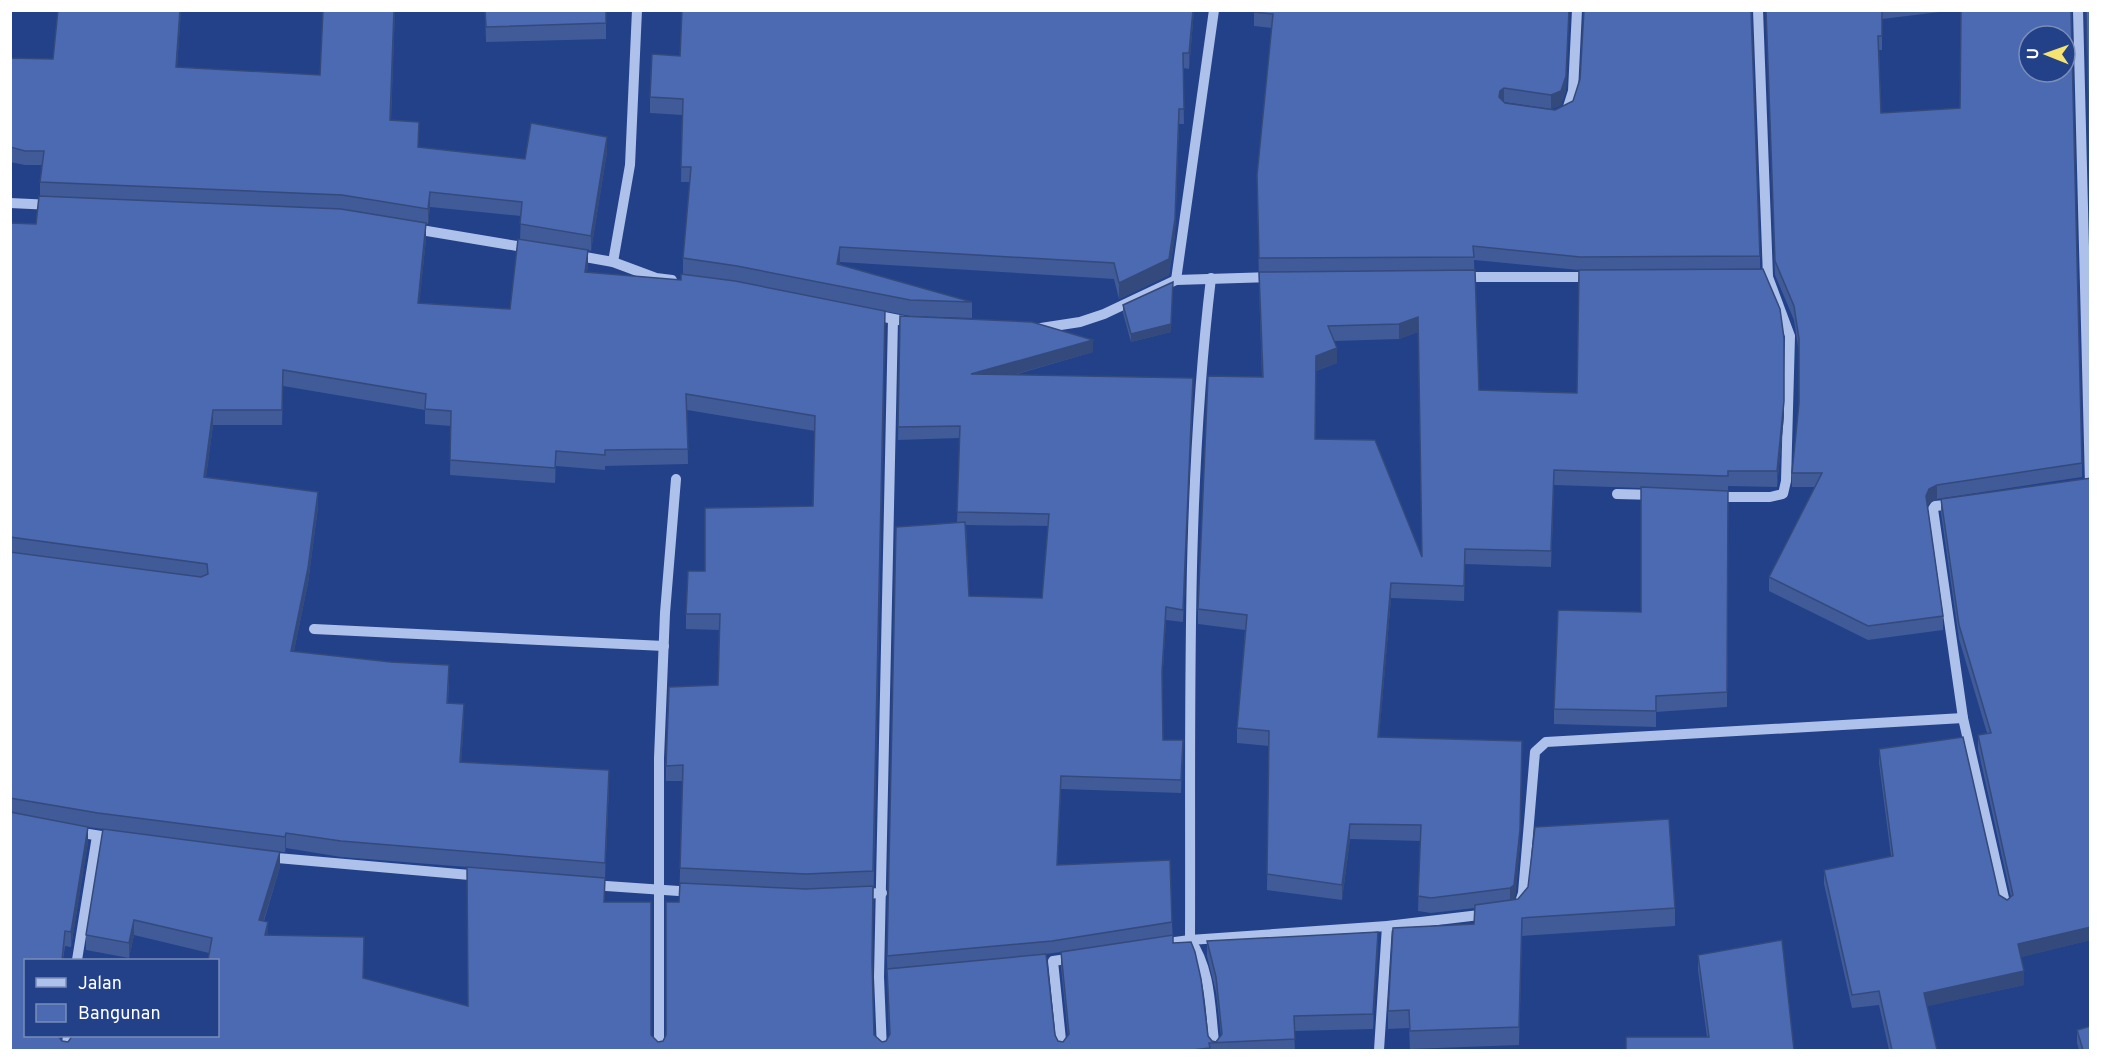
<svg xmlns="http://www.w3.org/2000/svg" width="2101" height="1061" font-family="Overpass,sans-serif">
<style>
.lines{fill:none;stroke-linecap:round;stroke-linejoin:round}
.minor{stroke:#aec1ea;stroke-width:10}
.wall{fill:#405b98;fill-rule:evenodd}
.shaded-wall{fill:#344a7c}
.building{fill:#4b6ab1;stroke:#344a7c;stroke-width:1.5;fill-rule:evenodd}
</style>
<rect width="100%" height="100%" fill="#224189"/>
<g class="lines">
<g class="minor">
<path d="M 2078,10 L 2090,484"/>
<path d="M 1563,112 L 1567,110 L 1573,91 L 1577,10"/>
<path d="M 10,203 L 52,205"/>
<path d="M 415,229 L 529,248"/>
<path d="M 574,255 L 613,262 L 656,278 L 672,280"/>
<path d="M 613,262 L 630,165 L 637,10"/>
<path d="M 1463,277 L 1591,277"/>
<path d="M 1754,277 L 1768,277 L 1758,10"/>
<path d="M 1211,278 C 1185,497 1191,719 1190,940 L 1387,926 L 1488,914"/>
<path d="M 1176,280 L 1214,10"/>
<path d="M 874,315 L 914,323"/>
<path d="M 1041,328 L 1080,322 L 1104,314 L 1176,280 L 1273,277"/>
<path d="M 1617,494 L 1656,495"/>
<path d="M 1713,497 L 1770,497 L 1783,494 L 1786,481 L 1790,336 L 1768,277"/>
<path d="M 1955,504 L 1935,506 L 1933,509 L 1963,718 L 2006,907"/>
<path d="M 314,629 L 664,646"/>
<path d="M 76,832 L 114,838"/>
<path d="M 266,857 L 481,876"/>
<path d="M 592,885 L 693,892"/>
<path d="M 861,894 L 882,893"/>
<path d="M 1519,905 L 1523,893 L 1535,752 L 1546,742 L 1963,718"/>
<path d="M 1160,944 L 1190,940 C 1212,970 1210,1014 1215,1050"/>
<path d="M 77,960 L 97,836"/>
<path d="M 66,1050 L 68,1036"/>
<path d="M 659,1050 L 659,758 L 665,613 L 676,479"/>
<path d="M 882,1050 L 879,977 L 893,319"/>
<path d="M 1062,1050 L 1053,961 L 1074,958"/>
<path d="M 1379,1050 L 1387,926"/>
</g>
</g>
<g class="wall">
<path d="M 58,10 L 181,10 L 177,67 L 320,75 L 323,10 L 395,10 L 391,120 L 419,136 L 418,147 L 525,159 L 607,152 L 591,251 L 588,250 L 588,265 L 587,272 L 681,280 L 683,274 L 683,258 L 690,182 L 681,182 L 682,115 L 650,113 L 650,97 L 680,56 L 1194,10 L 1189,69 L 1183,68 L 1184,124 L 1179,124 L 1175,234 L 1169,275 L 1119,299 L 1114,279 L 840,262 L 839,264 L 972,302 L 972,318 L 910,316 L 737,282 L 885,326 L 872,967 L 874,1035 L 882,1042 L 886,1041 L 889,1036 L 887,956 L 957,523 L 960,438 L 898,440 L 900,316 L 1093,352 L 1014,375 L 1193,391 L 1183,622 L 1166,620 L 1162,683 L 1163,740 L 1183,740 L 1181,793 L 1061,789 L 1057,865 L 1172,922 L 1173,943 L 1208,1036 L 1212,1041 L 1216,1042 L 1221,1036 L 1216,992 L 1207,956 L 1207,941 L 1378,947 L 1373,1029 L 1294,1031 L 1295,1050 L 10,1050 L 10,223 L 36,224 L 40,197 L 40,182 L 42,165 L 25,165 L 10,162 L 10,58 L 53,59 ZM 430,207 L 521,216 L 520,239 L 510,309 L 419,303 L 426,239 L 426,223 L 428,224 ZM 283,386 L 425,410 L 425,424 L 451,426 L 450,475 L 555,483 L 556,466 L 605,470 L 605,466 L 688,464 L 687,410 L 815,431 L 813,506 L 705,571 L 686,614 L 686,629 L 719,630 L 718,685 L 666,766 L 666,781 L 683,781 L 679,902 L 666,1035 L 663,1041 L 658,1042 L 651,1035 L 604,902 L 609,785 L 461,763 L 464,719 L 448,703 L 449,680 L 294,651 L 308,583 L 318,507 L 206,477 L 213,425 L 282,425 ZM 966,525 L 1048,526 L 1042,598 L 969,596 ZM 88,827 L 103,829 L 86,935 L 86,950 L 129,958 L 134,935 L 209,953 L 218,1035 L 68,1042 L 62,1041 L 60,1039 L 26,960 L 63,960 L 65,946 L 71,947 L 88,842 ZM 286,848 L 341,857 L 467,867 L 468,1006 L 364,978 L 268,935 L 264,921 L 280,867 L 280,852 L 285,852 ZM 1061,952 L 1061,967 L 1068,1036 L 1063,1042 L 1058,1041 L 1055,1035 L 1046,954 Z"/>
<path d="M 485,10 L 606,10 L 606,39 L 486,42 Z"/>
<path d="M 1254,10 L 1569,10 L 1566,90 L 1561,105 L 1551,109 L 1504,102 L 1760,256 L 1760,269 L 1784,416 L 1777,487 L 1728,486 L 1727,707 L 1656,712 L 1656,727 L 1554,724 L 1554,709 L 1641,612 L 1641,488 L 1554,485 L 1551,567 L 1465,564 L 1464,601 L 1391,598 L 1379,737 L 1520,845 L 1514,899 L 1675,908 L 1675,926 L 1522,936 L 1519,1045 L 1410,1049 L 1409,1028 L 1388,1029 L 1388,1011 L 1474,924 L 1475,908 L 1431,913 L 1418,911 L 1420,841 L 1350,839 L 1342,900 L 1267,890 L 1269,746 L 1237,743 L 1237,728 L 1245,630 L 1198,624 L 1198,609 L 1262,377 L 1259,287 L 1257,175 L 1272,28 L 1254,26 ZM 1474,260 L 1579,270 L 1577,393 L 1479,390 ZM 1418,332 L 1422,556 L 1315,439 L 1316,371 L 1337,363 L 1334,341 L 1399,339 Z"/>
<path d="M 1766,10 L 1956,10 L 1882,19 L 1882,50 L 1879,50 L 1881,113 L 2082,463 L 2082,477 L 1937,499 L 1929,503 L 1927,507 L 1943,616 L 1943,630 L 1868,640 L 1769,591 L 1769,577 L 1815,487 L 1792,487 L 1792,473 L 1799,403 L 1799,353 L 1794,320 L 1775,275 Z"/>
<path d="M 1123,305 L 1171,332 L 1131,342 L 1123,313 Z"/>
<path d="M 2091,478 L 2091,940 L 2021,957 L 2024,985 L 1927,1006 L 1937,1050 L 1889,1050 L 1879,1005 L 1852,1008 L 1824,884 L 1824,870 L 1891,856 L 1879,763 L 1879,749 L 1999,895 L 2007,900 L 2011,897 L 1978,749 L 1978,735 L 1987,733 L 1959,639 L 1941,513 L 1941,499 Z"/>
<path d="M 1698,955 L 1794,1050 L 1707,1037 L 1698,970 Z"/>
<path d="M 2077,1030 L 2091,1050 L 2079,1050 L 2077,1043 Z"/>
</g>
<g class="shaded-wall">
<path d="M 180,10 L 181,10 L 176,81 L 176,67 Z"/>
<path d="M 394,10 L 395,10 L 390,135 L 390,120 Z"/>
<path d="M 1193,10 L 1194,10 L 1189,69 L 1189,53 Z"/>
<path d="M 1569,10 L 1566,90 L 1561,105 L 1551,109 L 1551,95 Z"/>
<path d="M 1504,88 L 1504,102 L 1499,97 L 1500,91 Z"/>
<path d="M 1179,109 L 1175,234 L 1169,275 L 1119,299 L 1119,283 Z"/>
<path d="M 607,137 L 607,152 L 591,251 L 591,236 Z"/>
<path d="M 430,192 L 430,207 L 428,224 L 428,209 Z"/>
<path d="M 426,223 L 426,239 L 418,318 L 418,303 Z"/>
<path d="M 840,247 L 840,262 L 837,279 L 837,264 Z"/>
<path d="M 588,250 L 588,265 L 585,287 L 585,272 Z"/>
<path d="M 1173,290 L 1171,332 L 1131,342 L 1131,334 Z"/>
<path d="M 1418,317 L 1418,332 L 1399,339 L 1399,324 Z"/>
<path d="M 1093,340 L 1093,352 L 971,387 L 971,374 Z"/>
<path d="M 1337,348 L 1337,363 L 1316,371 L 1316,356 Z"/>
<path d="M 1193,378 L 1193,391 L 1183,622 L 1183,610 Z"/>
<path d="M 1784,401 L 1784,416 L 1777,487 L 1777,471 Z"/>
<path d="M 213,410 L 213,425 L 204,492 L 204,477 Z"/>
<path d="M 556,451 L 556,466 L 555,483 L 555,468 Z"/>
<path d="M 1554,470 L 1554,485 L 1551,567 L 1551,551 Z"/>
<path d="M 1937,485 L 1937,499 L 1929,503 L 1926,510 L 1926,496 L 1929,489 Z"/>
<path d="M 318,492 L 318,507 L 308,583 L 291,666 L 291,651 Z"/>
<path d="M 1391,583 L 1391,598 L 1378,752 L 1378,737 Z"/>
<path d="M 1166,607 L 1166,620 L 1162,685 L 1162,672 Z"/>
<path d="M 464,704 L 464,719 L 460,778 L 460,762 Z"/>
<path d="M 1522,757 L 1520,845 L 1516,892 L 1514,900 L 1510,904 L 1510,888 Z"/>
<path d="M 609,770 L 609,785 L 605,878 L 605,863 Z"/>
<path d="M 1350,824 L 1350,839 L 1342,900 L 1342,885 Z"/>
<path d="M 88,827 L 88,842 L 71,947 L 71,932 Z"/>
<path d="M 286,833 L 286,848 L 285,852 L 285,837 Z"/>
<path d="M 280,852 L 280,867 L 259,935 L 259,920 Z"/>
<path d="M 1522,918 L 1522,936 L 1519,1045 L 1519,1027 Z"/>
<path d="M 134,920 L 134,935 L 129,958 L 129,943 Z"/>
<path d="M 268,922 L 268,937 L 265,935 Z"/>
<path d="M 2091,927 L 2091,940 L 2018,958 L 2018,944 Z"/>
<path d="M 1378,932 L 1378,947 L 1373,1029 L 1373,1014 Z"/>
<path d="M 2024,971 L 2024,985 L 1924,1007 L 1924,993 Z"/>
</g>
<g class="building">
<path d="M 58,10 L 180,10 L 176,67 L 320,75 L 323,10 L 394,10 L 390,120 L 419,122 L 418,147 L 525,159 L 531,123 L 607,137 L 591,236 L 520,224 L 522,202 L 430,192 L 428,209 L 342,195 L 40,182 L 44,151 L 25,151 L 10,147 L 10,58 L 53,59 Z"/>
<path d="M 485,10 L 606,10 L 606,23 L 486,27 Z"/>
<path d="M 682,10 L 1193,10 L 1189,53 L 1183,53 L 1184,109 L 1179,109 L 1175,219 L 1169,259 L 1119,283 L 1114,263 L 840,247 L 837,264 L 972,302 L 910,300 L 737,266 L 683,258 L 691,167 L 681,167 L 683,99 L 650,97 L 652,54 L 680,56 Z"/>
<path d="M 1254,10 L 1569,10 L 1566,76 L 1561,91 L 1551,95 L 1504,88 L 1500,91 L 1499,97 L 1505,103 L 1555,110 L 1573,101 L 1580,79 L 1584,10 L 1751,10 L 1760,256 L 1580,257 L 1473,246 L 1474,257 L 1259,258 L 1257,175 L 1273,14 L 1254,12 Z"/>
<path d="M 1766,10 L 1882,10 L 1882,36 L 1878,36 L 1881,113 L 1960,108 L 1961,10 L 2071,10 L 2082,463 L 1937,485 L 1929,489 L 1926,496 L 1943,616 L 1868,626 L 1769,577 L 1822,473 L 1792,473 L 1799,403 L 1799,339 L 1794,306 L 1775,261 ZM 2029,36 L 2065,36 L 2065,72 L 2029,72 Z"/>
<path d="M 2086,10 L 2091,10 L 2091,207 Z"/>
<path d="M 39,196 L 341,209 L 426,223 L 418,303 L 510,309 L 518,239 L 588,250 L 585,272 L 681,280 L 681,274 L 735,281 L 885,311 L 873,871 L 806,874 L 680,868 L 683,765 L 666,766 L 669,687 L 718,685 L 720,614 L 686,614 L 688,571 L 705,571 L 705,508 L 813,506 L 815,416 L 686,394 L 688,449 L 605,450 L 605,455 L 556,451 L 555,468 L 450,460 L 451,411 L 425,409 L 426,394 L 283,370 L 282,410 L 213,410 L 204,477 L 318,492 L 308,568 L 291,651 L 391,662 L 449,665 L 447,703 L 464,704 L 460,762 L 609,770 L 605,863 L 341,841 L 286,833 L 285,837 L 278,836 L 98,813 L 10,798 L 10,552 L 201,577 L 208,574 L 207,564 L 10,537 L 10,223 L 36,224 Z"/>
<path d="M 1763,269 L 1780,309 L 1784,338 L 1784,401 L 1777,471 L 1728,471 L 1728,476 L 1723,476 L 1554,470 L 1551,551 L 1465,549 L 1464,586 L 1391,583 L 1378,737 L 1522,741 L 1520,830 L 1514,885 L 1510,888 L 1431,898 L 1418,896 L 1421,825 L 1350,824 L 1342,885 L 1267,874 L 1269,731 L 1237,728 L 1247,615 L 1198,609 L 1208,376 L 1263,377 L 1259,272 L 1475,270 L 1479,390 L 1577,393 L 1579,270 ZM 1418,317 L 1422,557 L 1375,440 L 1315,439 L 1316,356 L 1337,348 L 1328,326 L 1399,324 Z"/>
<path d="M 1173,282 L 1171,324 L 1131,334 L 1123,305 Z"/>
<path d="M 900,316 L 1032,322 L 1093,340 L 971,374 L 1193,378 L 1183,610 L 1166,607 L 1162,672 L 1163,740 L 1183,740 L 1181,780 L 1061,776 L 1057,865 L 1170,860 L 1172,922 L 1052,941 L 887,956 L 896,527 L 965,522 L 969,596 L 1042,598 L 1049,514 L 957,512 L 960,426 L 898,427 Z"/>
<path d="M 2091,478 L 2091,927 L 2018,944 L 2024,971 L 1924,993 L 1937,1050 L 1892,1050 L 1879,991 L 1852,995 L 1824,870 L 1893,856 L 1879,749 L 1963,737 L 1999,895 L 2007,900 L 2013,895 L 1978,735 L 1991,733 L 1959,625 L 1941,499 Z"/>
<path d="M 1641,487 L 1728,491 L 1727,692 L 1656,696 L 1656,711 L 1554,709 L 1558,610 L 1641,612 Z"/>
<path d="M 10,812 L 88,827 L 71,932 L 65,931 L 62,960 L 26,960 L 26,1035 L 59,1035 L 59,1037 L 62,1041 L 68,1042 L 73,1035 L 218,1035 L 218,960 L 208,960 L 212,938 L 134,920 L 129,943 L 86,935 L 103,829 L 280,852 L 259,920 L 268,922 L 265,935 L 364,937 L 363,978 L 468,1006 L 467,867 L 605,878 L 604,902 L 651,902 L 651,1035 L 658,1042 L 663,1041 L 666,1035 L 666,902 L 679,902 L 680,883 L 806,889 L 873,886 L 872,962 L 874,1035 L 882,1042 L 886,1041 L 890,1034 L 887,969 L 1046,954 L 1055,1035 L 1058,1041 L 1063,1042 L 1069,1034 L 1061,952 L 1173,935 L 1173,943 L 1191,942 L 1195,952 L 1201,979 L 1208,1036 L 1212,1041 L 1216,1042 L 1222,1034 L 1216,977 L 1207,941 L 1378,932 L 1373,1014 L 1294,1016 L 1295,1039 L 1209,1043 L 1210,1048 L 1192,1050 L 10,1050 Z"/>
<path d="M 1669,819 L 1675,908 L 1522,918 L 1519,1027 L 1410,1031 L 1409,1010 L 1388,1011 L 1393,928 L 1474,924 L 1475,905 L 1518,899 L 1528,887 L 1535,827 Z"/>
<path d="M 1782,940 L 1794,1050 L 1626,1050 L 1626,1037 L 1709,1037 L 1698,955 Z"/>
<path d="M 2091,1026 L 2091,1050 L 2083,1050 L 2077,1030 Z"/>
</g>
<rect width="2101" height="1061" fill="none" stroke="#ffffff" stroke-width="24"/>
<rect x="24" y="959" width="195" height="78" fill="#224189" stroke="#7a8db8" stroke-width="1.5"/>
<rect x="36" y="978" width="30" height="9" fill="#aec1ea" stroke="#7a8db8" stroke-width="1.5"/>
<text x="78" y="989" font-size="18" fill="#ffffff">Jalan</text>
<rect x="36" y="1004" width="30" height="18" fill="#4b6ab1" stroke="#7a8db8" stroke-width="1.5"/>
<text x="78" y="1019" font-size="18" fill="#ffffff">Bangunan</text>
<g transform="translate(2047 54) rotate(271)"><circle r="28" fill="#224189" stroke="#7a8db8" stroke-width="1.5"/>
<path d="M0-4.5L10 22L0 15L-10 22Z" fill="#f6e271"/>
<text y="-9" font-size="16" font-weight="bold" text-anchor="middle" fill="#ffffff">U</text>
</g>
</svg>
